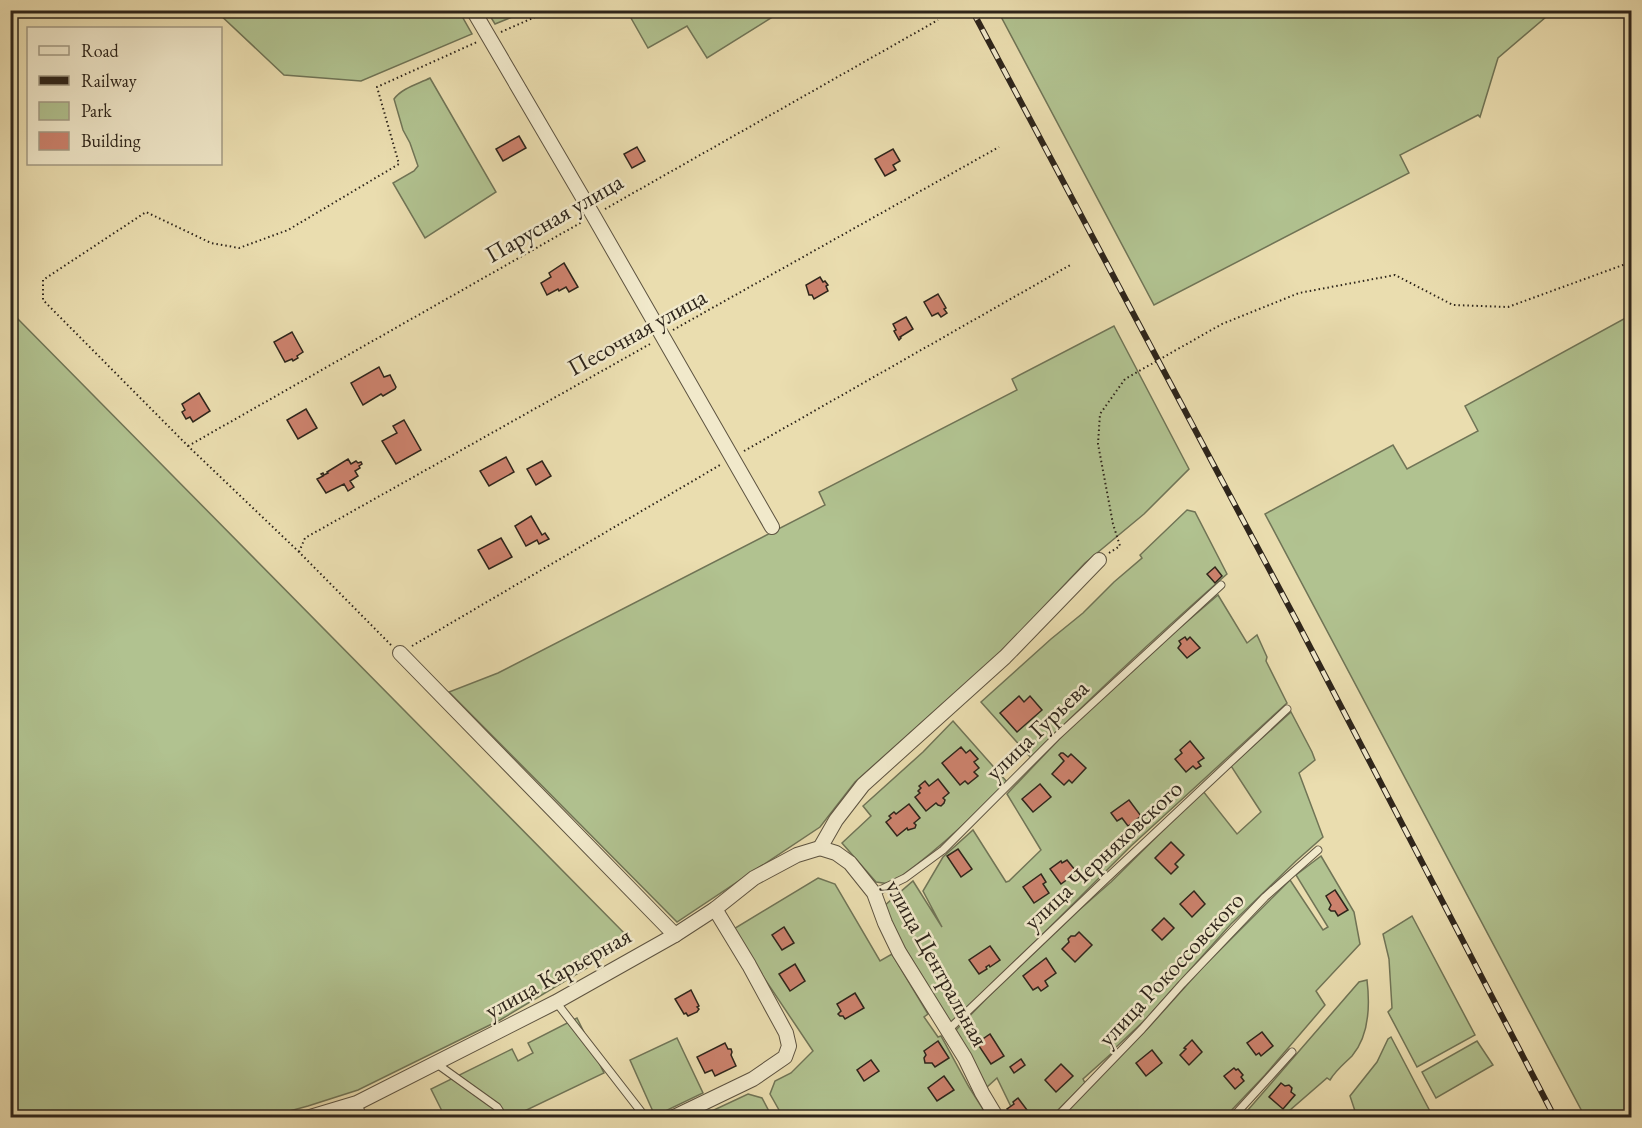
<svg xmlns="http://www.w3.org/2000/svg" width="1642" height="1128" font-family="'EB Garamond',serif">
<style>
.green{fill:#b1c290;stroke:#707456;stroke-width:1.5}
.building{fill:#cc826d;stroke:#2e251b;stroke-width:1.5}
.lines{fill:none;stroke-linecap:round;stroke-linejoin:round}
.service-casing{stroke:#5d5340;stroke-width:9}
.minor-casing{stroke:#5d5340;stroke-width:16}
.path{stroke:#2e251b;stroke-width:2;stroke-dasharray:1.5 3;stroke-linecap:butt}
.service{stroke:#f1e9cb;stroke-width:7}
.minor{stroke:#f1e9cb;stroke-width:14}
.rail-casing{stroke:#2e251b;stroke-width:6}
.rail{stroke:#f1e9cb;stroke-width:4;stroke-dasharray:11;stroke-linecap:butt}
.labels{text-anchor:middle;stroke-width:5;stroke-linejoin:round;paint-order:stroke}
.street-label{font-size:24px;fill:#2e251b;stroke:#f1e9cb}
</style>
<rect width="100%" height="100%" fill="#eaddaf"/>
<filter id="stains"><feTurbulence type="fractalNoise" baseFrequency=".00333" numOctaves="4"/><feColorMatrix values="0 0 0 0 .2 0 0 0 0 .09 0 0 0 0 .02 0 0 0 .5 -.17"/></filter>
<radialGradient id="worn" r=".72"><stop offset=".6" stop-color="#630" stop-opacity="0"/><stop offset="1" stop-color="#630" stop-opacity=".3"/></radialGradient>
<g class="green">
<path d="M 216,11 L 459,11 L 472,34 L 361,81 L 284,75 Z"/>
<path d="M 487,11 L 527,11 L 495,24 Z"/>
<path d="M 627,11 L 782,11 L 707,58 L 687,26 L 648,48 Z"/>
<path d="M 998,11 L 1553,11 L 1498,58 L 1480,117 L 1478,115 L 1400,155 L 1409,173 L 1154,305 Z"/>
<path d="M 430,78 L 496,192 L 425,238 L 393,183 L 414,171 L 418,166 L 410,143 L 403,130 L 394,99 C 402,88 418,84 430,78 Z"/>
<path d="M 1631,315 L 1631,1117 L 1585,1117 L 1265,514 L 1393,445 L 1407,469 L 1478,431 L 1465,406 Z"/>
<path d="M 15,316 L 632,941 L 500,1020 L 358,1090 L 308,1106 L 264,1118 L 11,1117 L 10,319 Z"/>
<path d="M 1114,326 L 1189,469 L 1144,514 L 1085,563 L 1002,651 L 855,782 L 820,827 L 677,922 L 449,692 L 498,673 L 825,505 L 819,492 L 1017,390 L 1012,379 Z"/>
<path d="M 1187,510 L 1195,512 L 1227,574 C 1159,634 1093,694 1031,758 L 981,702 L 1051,639 L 1083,613 L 1114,582 L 1142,558 L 1140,555 Z"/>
<path d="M 1218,595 L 1247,643 L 1257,635 L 1267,657 L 1266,661 L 1287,703 L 1131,846 L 1043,934 L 951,1023 L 903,945 L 883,907 L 913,881 L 942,927 L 923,891 L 943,857 L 973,830 L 1006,882 L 1009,881 L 1041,850 L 1007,794 L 1067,731 L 1162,644 L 1162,643 Z"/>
<path d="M 1291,712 L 1312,752 L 1315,760 L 1299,773 L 1323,837 L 1296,861 L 1231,924 L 1145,1020 L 1113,1050 L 1109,1045 L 1113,1052 L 1083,1079 L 1085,1083 L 1051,1117 L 1016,1117 L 997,1078 L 987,1087 L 956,1030 L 987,998 L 1078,911 L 1111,882 L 1203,791 L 1237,834 L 1261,812 L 1231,766 Z"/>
<path d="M 953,721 L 1007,782 C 971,819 933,855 890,884 L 876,882 L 842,843 L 871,816 L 863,806 L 923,752 Z"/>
<path d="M 1321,856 L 1354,912 L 1360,944 L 1316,991 L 1325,1005 L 1265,1075 L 1225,1117 L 1060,1118 L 1088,1088 L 1150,1026 L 1203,967 L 1290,880 L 1323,930 L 1328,927 L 1296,875 Z"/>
<path d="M 818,878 L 835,884 L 880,961 L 892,954 L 928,1014 L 924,1017 L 938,1037 L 941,1036 L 969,1087 L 988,1117 L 783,1117 L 770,1094 L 775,1081 L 791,1073 L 813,1051 L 732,930 Z"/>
<path d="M 1412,916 L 1475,1035 L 1417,1067 L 1388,1012 L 1392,1008 L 1389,959 L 1383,934 Z"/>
<path d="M 1367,980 C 1370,1005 1369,1036 1352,1056 C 1344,1064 1336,1070 1330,1080 L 1327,1078 L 1282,1117 L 1241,1118 L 1359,982 Z"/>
<path d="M 577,1018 L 604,1073 L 512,1117 L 445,1117 L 431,1089 L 512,1049 L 518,1061 L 533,1053 L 528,1043 Z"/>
<path d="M 1391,1037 L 1433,1117 L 1357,1117 L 1350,1096 L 1377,1062 L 1388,1039 Z"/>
<path d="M 677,1038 L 703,1093 L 655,1116 L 630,1060 Z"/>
<path d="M 1477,1041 L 1493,1065 L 1436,1098 L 1422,1072 Z"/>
<path d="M 748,1094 L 762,1098 L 772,1117 L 699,1117 Z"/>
</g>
<g class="building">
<path d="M 519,136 L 526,148 L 503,161 L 496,149 Z"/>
<path d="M 637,147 L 645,161 L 632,168 L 624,154 Z"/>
<path d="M 893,149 L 900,161 L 893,165 L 896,170 L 885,176 L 875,159 Z"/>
<path d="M 564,263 L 578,287 L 569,292 L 566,287 L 559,291 L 558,289 L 547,295 L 541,283 L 551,277 L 549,273 Z"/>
<path d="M 820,277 L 823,282 L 825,281 L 828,285 L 826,286 L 828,291 L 814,299 L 812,295 L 809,295 L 806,285 Z"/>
<path d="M 938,294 L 946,308 L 944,309 L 947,313 L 941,317 L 938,313 L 932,316 L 924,302 Z"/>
<path d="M 906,317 L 913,329 L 900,337 L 901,338 L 899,340 L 894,331 L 896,330 L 893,324 Z"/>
<path d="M 292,332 L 303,352 L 297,356 L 298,358 L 293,361 L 292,359 L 285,362 L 274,342 Z"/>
<path d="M 379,367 L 384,377 L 390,375 L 396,387 L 395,389 L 383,396 L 381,394 L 363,405 L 351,383 Z"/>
<path d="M 199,393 L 210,411 L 193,422 L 190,417 L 186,419 L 182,412 L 185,410 L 182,404 Z"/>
<path d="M 306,409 L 317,428 L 298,439 L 287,420 Z"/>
<path d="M 404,420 L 421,450 L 396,464 L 382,441 L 397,433 L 393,426 Z"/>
<path d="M 506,457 L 514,472 L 489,486 L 480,471 Z"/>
<path d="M 348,459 L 351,464 L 356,461 L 358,463 L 361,462 L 362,464 L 359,466 L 360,468 L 355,471 L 358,476 L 350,481 L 354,487 L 348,491 L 344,484 L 326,493 L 317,479 L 323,476 L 321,474 L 323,473 L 324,475 L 328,473 L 327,472 Z"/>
<path d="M 542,461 L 551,476 L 536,485 L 527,469 Z"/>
<path d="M 531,516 L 542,535 L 545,533 L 549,539 L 539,544 L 537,540 L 526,546 L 515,526 Z"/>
<path d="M 501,538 L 512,557 L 489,569 L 478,550 Z"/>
<path d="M 1215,567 L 1222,576 L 1215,583 L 1207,574 Z"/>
<path d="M 1185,637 L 1187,640 L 1190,637 L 1200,648 L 1187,658 L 1178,648 L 1181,644 L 1179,641 Z"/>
<path d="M 1019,696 L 1024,702 L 1030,696 L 1042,710 L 1017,732 L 1000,713 Z"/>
<path d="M 1190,741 L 1204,758 L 1198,762 L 1201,766 L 1196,769 L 1193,766 L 1186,772 L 1175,759 L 1182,753 L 1180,750 Z"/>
<path d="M 961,747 L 966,753 L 970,750 L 978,759 L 974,762 L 979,768 L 974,772 L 978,776 L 968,784 L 965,781 L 960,785 L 942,763 Z"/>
<path d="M 1061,753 L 1063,753 L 1068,757 L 1071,754 L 1086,768 L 1072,783 L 1069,780 L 1064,785 L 1052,774 L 1064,761 L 1059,755 Z"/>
<path d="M 938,779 L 949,793 L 943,798 L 945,800 L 944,803 L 941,806 L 938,805 L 936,803 L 926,811 L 915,797 L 920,793 L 918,791 L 921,788 L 919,786 L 925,781 L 929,786 Z"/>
<path d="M 1040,784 L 1051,797 L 1033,812 L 1022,799 Z"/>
<path d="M 1129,800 L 1141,816 L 1136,820 L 1138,823 L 1133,827 L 1131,824 L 1128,826 L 1122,818 L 1117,821 L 1111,813 Z"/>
<path d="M 909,804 L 920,818 L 914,823 L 916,825 L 915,828 L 908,830 L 907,828 L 897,836 L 886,822 L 891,818 L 889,816 L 894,812 L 896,814 Z"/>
<path d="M 1171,842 L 1184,855 L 1175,864 L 1178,867 L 1171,874 L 1155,858 Z"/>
<path d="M 958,849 L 972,869 L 961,877 L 947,856 Z"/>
<path d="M 1067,860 L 1075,870 L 1070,874 L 1072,876 L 1061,884 L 1050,869 L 1061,861 L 1062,863 Z"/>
<path d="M 1041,874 L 1046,882 L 1043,884 L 1049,893 L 1034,903 L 1023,887 Z"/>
<path d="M 1335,890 L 1348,910 L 1338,916 L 1335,911 L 1331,911 L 1329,909 L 1331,905 L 1326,896 Z"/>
<path d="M 1194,891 L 1205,904 L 1192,917 L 1180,904 Z"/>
<path d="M 1164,918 L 1174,928 L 1162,940 L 1152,930 Z"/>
<path d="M 784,927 L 794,943 L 782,950 L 772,935 Z"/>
<path d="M 1079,932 L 1092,945 L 1075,962 L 1062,949 L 1069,942 L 1068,939 L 1071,936 L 1075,936 Z"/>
<path d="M 990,946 L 1000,960 L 990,967 L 989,965 L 986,967 L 987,969 L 979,974 L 969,960 Z"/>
<path d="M 1046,958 L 1056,973 L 1045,981 L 1048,986 L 1041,991 L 1038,987 L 1033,990 L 1023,976 Z"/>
<path d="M 795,964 L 805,981 L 790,991 L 779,974 Z"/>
<path d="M 691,990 L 699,1006 L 697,1007 L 699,1009 L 697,1012 L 688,1016 L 686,1013 L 684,1014 L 675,999 Z"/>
<path d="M 855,993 L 864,1008 L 845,1019 L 843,1016 L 840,1016 L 838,1014 L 841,1011 L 837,1004 Z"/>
<path d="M 1262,1032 L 1273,1046 L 1261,1056 L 1259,1053 L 1256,1055 L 1247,1043 Z"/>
<path d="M 990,1034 L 1004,1056 L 991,1064 L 977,1043 Z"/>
<path d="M 1192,1040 L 1202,1052 L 1189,1065 L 1180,1055 L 1186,1049 L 1184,1048 Z"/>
<path d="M 938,1041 L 949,1058 L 935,1067 L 932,1063 L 925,1063 L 924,1058 L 926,1055 L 924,1051 Z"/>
<path d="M 725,1043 L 728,1049 L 731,1049 L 732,1052 L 731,1055 L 736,1066 L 715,1076 L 712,1070 L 705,1073 L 697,1057 Z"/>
<path d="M 1152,1050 L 1162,1063 L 1146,1076 L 1136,1063 Z"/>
<path d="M 1021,1059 L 1025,1065 L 1014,1073 L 1010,1067 Z"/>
<path d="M 871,1060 L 879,1071 L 864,1081 L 857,1070 Z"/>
<path d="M 1061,1064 L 1073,1076 L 1056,1092 L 1045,1080 Z"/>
<path d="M 1234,1068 L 1236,1070 L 1238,1069 L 1243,1075 L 1241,1077 L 1244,1081 L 1235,1089 L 1224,1076 Z"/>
<path d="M 944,1076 L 954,1090 L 937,1101 L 928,1088 Z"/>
<path d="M 1281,1083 L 1285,1086 L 1289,1085 L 1292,1088 L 1291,1092 L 1295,1095 L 1283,1109 L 1269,1097 Z"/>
<path d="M 1018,1098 L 1033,1118 L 1013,1118 L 1007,1109 L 1014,1104 L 1013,1102 Z"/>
</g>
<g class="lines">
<defs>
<g id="service">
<path d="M 874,893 L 905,878 L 943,850 L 1056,737 L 1221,585"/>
<path d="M 556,1002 L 646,1118"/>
<path d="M 948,1030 L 1107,878 L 1287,709"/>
<path d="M 437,1064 L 497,1107 L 504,1118"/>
<path d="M 357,1103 L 364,1118"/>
<path d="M 1056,1118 L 1142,1029 L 1182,984 L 1265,897 L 1318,850"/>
<path d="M 1232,1118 L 1292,1052"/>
</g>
<g id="minor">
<path d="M 473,10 L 593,215 L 772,527"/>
<path d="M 400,653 L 675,935"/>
<path d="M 820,848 L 836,820 L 863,785 L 1005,657 L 1099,560"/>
<path d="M 820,848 L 836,853 L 850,863 L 874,893 L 885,923 L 899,952 L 965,1058 L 982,1093 L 997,1118"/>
<path d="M 307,1118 L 357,1103 L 556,1002 L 675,935 L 715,909 L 754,878 L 797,855 L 820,848"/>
<path d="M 672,1118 L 753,1079 L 785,1057 L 789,1046 L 786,1033 L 749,965 L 715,909"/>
</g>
</defs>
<use href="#service" class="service-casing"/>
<use href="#minor" class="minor-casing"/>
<g class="path">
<path d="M 501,32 L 551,10"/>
<path d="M 605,209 L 938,20"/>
<path d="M 673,330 L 999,147"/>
<path d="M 188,446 L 582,222"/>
<path d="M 744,451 L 1072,264"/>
<path d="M 299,552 L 305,538 L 650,344"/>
<path d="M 1109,553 L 1120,546 L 1113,524 L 1098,444 L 1100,414 L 1125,379 L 1222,324 L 1299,293 L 1395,275 L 1453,305 L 1508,307 L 1623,265 L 1632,260"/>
<path d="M 391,645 L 299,552 L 188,446 L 43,300 L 43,280 L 146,212 L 211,243 L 239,248 L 288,230 L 399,164 L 377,87 L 477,42"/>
<path d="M 412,646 L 720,465"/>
</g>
<use href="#service" class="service"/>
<use href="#minor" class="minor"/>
<defs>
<path id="rail" d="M 972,10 L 1295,618 L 1555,1118"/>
</defs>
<use href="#rail" class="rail-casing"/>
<use href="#rail" class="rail"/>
</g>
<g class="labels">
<g class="street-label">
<text transform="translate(554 218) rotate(-30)" y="8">Парусная улица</text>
<text transform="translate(637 332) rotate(-29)" y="8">Песочная улица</text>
<text transform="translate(1037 730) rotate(-44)" y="8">улица Гурьева</text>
<text transform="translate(1103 855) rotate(-43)" y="8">улица Черняховского</text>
<text transform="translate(937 963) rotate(61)" y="8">улица Центральная</text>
<text transform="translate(1171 969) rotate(-47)" y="8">улица Рокоссовского</text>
<text transform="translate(558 973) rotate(-29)" y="8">улица Карьерная</text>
</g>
</g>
<rect width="1642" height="1128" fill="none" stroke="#eaddaf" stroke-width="36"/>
<rect x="12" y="12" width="1618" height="1104" fill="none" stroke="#2e251b" stroke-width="3"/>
<rect x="18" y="18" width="1606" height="1092" fill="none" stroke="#2e251b" stroke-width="1.5"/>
<rect x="27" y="27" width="195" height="138" fill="#f1e9cb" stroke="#a39b85" stroke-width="1.5"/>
<rect x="39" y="46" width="30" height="9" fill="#f1e9cb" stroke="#a39b85" stroke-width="1.5"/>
<text x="81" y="57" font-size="18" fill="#2e251b">Road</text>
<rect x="39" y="76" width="30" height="9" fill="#2e251b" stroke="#a39b85" stroke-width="1.5"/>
<text x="81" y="87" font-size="18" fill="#2e251b">Railway</text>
<rect x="39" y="102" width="30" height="18" fill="#b1c290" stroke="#a39b85" stroke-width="1.5"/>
<text x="81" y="117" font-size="18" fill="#2e251b">Park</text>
<rect x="39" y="132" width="30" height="18" fill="#cc826d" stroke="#a39b85" stroke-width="1.5"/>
<text x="81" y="147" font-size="18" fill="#2e251b">Building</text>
<rect width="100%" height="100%" filter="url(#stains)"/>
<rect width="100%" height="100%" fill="url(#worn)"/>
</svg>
